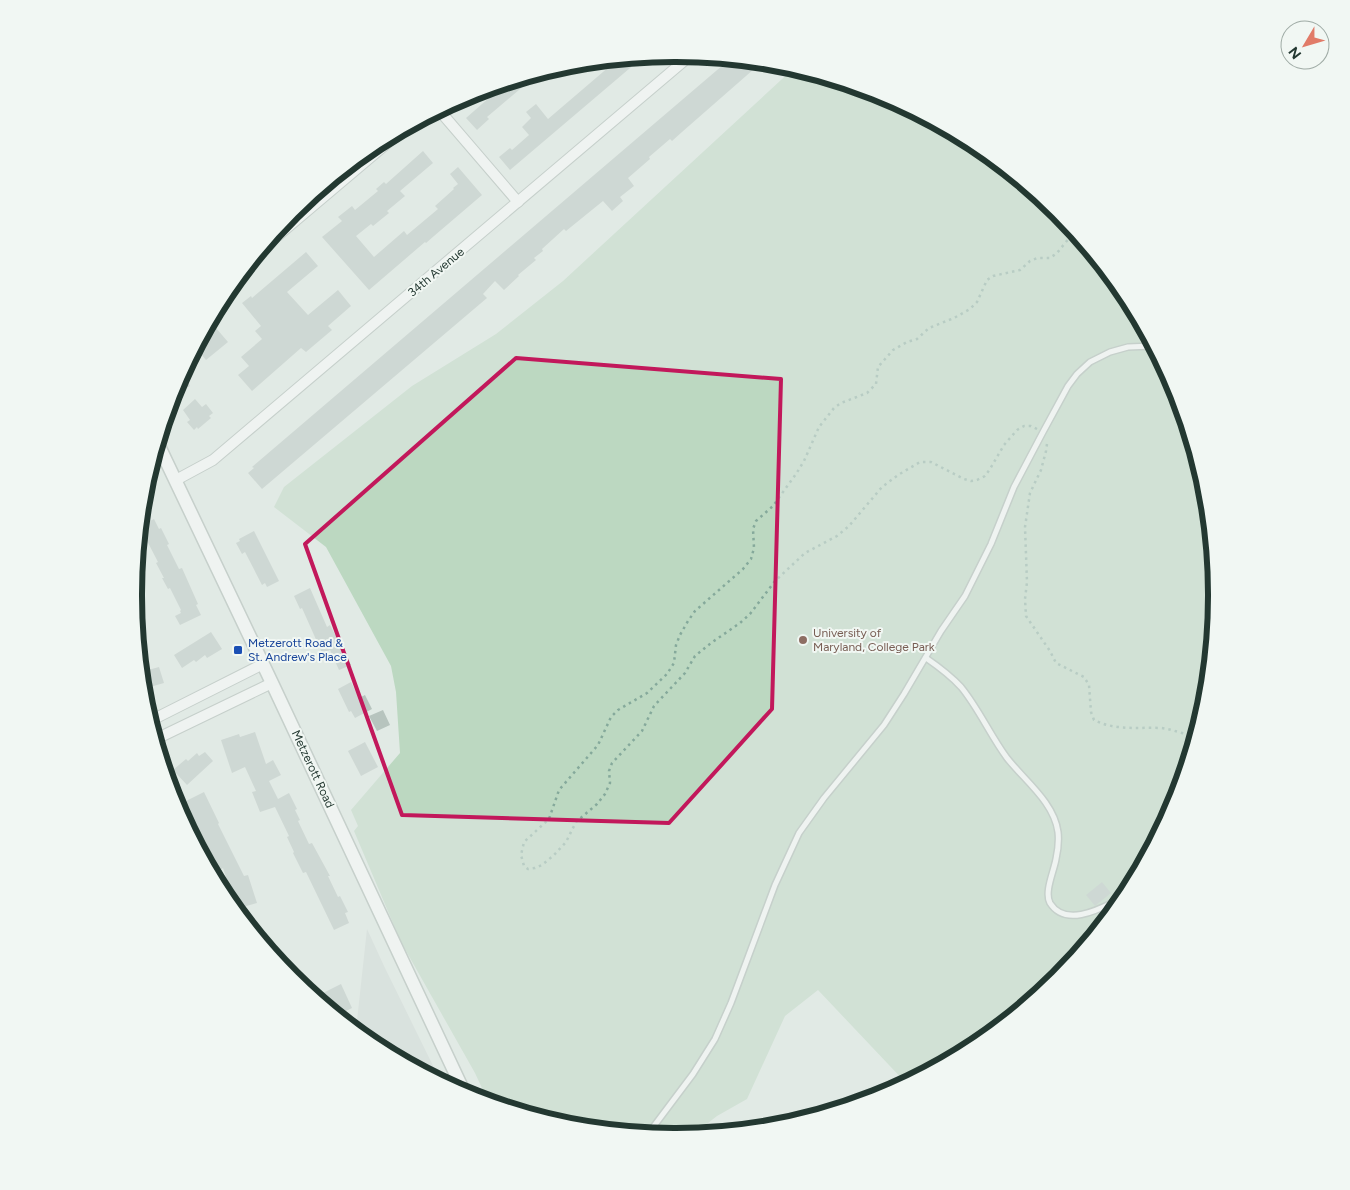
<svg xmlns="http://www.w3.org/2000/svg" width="1350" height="1190" font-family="Figtree,sans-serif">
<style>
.built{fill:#cfd9d4}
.green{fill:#bcd8c1}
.building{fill:#b7c4be}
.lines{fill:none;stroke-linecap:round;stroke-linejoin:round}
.service-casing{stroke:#a4b1ab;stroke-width:8}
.minor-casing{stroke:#a4b1ab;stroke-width:12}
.tertiary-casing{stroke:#a4b1ab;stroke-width:15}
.path{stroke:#85a99b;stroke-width:2.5;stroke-dasharray:2.5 4;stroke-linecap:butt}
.service{stroke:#fff;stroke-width:5}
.minor{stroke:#fff;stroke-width:10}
.tertiary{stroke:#fff;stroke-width:12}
.marked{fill:none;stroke:#c2185b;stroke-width:4;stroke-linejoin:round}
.education-dot{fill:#8d6e63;stroke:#f1f7f3;stroke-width:2}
.transit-dot{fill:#1a4fb4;stroke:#f1f7f3;stroke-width:2}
.labels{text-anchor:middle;stroke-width:4;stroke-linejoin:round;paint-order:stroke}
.street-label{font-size:12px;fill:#233831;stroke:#f1f7f3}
.education-label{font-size:12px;fill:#785e54;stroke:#f1f7f3;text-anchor:start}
.transit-label{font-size:12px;fill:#164399;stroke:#f1f7f3;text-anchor:start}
.rim{fill:none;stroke:#233831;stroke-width:6}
</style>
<rect width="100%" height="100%" fill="#e1eae5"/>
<path class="built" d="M 367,929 L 384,966 L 440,1080 L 374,1045 L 356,1030 Z"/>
<path class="green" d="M 794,68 L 882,95 L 976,145 L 1058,212 L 1125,295 L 1175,388 L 1206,490 L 1216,595 L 1206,701 L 1175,802 L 1125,896 L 1058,978 L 975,1045 L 906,1083 L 818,990 L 785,1016 L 747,1099 L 717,1116 L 694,1134 L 675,1136 L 569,1126 L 488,1101 L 475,1073 L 401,942 L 354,831 L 358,826 L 351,810 L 400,753 L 396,692 L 391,666 L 326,547 L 274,507 L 284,487 L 412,386 L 496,334 L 563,281 Z"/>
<g class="building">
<path d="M 643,57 L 510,170 L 499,157 L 510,148 L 512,150 L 529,135 L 522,127 L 531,118 L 526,112 L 536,104 L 548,119 L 617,60 Z"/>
<path d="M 730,59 L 762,62 L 682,132 L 672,141 L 670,139 L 649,157 L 650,159 L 628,178 L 634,186 L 620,197 L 623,201 L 612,211 L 603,201 L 566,231 L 564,229 L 542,249 L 543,251 L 534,258 L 536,260 L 518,275 L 519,276 L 504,290 L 495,281 L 483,294 L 487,298 L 262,489 L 248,473 L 254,468 L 252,467 Z"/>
<path d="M 539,73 L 487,117 L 489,119 L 477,130 L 466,118 L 506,83 Z"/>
<path d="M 423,151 L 433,163 L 400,191 L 405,196 L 387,211 L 389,213 L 373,226 L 371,224 L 356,236 L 374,257 L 404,231 L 407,235 L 438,209 L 435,206 L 454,189 L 453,188 L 458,184 L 450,174 L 458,167 L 482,195 L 434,236 L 426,243 L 425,242 L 369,290 L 322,237 L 342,221 L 338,217 L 352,206 L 355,210 L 378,191 L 376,189 L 384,182 L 386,184 Z"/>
<path d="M 306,252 L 318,266 L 287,292 L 308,315 L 338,290 L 351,306 L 328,326 L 332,330 L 306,352 L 301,348 L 252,391 L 238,375 L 249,366 L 241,357 L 262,339 L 255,331 L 261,326 L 242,303 L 251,296 L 252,298 Z"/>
<path d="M 216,328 L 228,342 L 206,360 L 196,348 L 199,343 Z"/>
<path d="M 183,373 L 190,386 L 173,395 L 175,388 Z"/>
<path d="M 195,399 L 202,407 L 206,404 L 213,413 L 209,416 L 211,418 L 198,429 L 197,427 L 194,430 L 187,422 L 190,420 L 183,410 Z"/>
<path d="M 143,506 L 150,521 L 154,519 L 159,529 L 161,528 L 169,544 L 167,545 L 179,569 L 182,568 L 198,604 L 196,605 L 201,615 L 180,625 L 175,616 L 181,613 L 180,611 L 181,610 L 170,588 L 168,589 L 162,578 L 164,578 L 156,563 L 158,562 L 145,537 L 144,538 L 140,530 Z"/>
<path d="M 254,531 L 279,581 L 267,587 L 265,583 L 262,585 L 245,552 L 242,554 L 236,543 L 240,541 L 239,539 Z"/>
<path d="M 310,588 L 327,627 L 330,625 L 351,665 L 339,670 L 330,650 L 322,653 L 302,608 L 300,609 L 294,596 Z"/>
<path d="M 211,632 L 222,649 L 207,658 L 205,655 L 196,662 L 194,660 L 182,668 L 174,655 Z"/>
<path d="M 159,667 L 164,683 L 143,689 L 141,672 Z"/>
<path d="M 351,682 L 359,698 L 365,695 L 372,709 L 355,718 L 351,711 L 349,712 L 338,689 Z"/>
<path d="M 383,710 L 390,725 L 377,731 L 369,716 Z"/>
<path d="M 255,732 L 266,764 L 273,760 L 281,775 L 269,781 L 278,799 L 289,793 L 297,809 L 295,810 L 300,820 L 298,821 L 309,844 L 312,843 L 330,876 L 328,876 L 338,897 L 340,896 L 348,912 L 345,913 L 349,923 L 334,930 L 306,872 L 303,873 L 293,853 L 294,852 L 287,837 L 289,836 L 275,807 L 260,812 L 252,792 L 256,791 L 245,767 L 232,773 L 221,740 L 239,734 L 240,737 Z"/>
<path d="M 365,742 L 378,767 L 361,776 L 348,751 Z"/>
<path d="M 205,752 L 213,761 L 187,785 L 173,770 L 186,759 L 188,761 L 197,753 L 199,756 Z"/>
<path d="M 204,792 L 219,823 L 218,824 L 244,876 L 248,875 L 257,903 L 236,909 L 228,900 L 233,898 L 223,868 L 220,870 L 201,833 L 200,833 L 186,801 Z"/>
<path d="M 1102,882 L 1111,893 L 1095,906 L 1086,895 Z"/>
<path d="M 341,984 L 352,1008 L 338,1015 L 315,997 Z"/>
</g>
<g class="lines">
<defs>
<g id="service">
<path d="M 926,658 C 939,667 951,676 961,687 C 979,709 990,735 1007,758 C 1024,780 1054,802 1058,832 C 1059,841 1058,850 1056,859 C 1054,871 1044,892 1050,903 C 1065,927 1098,910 1116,901"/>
<path d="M 648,1134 L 693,1074 L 715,1039 L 731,1003 L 775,885 L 799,833 L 824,798 L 884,725 L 904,694 L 941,631 L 965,596 L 991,544 L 1014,487 L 1043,432 L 1068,386 L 1077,374 L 1090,362 L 1110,352 L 1128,347 L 1153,346"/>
</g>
<g id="minor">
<path d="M 439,110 L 518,202"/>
<path d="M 262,249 L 404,129"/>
<path d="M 176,480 L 213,460 L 691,55"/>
<path d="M 150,721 L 263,664"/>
<path d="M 156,739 L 272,683"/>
</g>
<path id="tertiary" d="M 158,444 L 272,683 L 465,1094"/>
</defs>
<use href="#service" class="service-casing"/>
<use href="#minor" class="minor-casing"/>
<use href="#tertiary" class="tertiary-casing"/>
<g class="path">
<path d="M 1037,429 L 1031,426 L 1024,426 L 1017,430 L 1004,445 L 990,469 L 985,476 L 977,480 L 971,481 L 964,479 L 931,462 L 920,462 L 898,475 L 882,487 L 849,526 L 837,536 L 805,553 L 775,581 L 750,614 L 740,623 L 711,643 L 695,656 L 685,673 L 654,706 L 642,731 L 612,763 L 609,771 L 610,783 L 605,794 L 597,804 L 576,822 L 566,842 L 554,855 L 542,865 L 535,868 L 528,869 L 524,866 L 521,855 L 524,842 L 549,819 L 559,790 L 598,745 L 611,717 L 618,710 L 647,693 L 667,674 L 674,663 L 676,645 L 680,635 L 688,621 L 695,611 L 743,569 L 751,559 L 754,548 L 753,529 L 756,521 L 773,506 L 796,474 L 804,461 L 819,427 L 834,408 L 841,403 L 867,393 L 876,384 L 878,367 L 893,350 L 907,342 L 917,339 L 929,328 L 954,318 L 970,309 L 977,302 L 987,280 L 993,276 L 1020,270 L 1030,261 L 1037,258 L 1050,258 L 1057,253 L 1074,232"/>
<path d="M 1047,444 L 1046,451 L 1041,470 L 1030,493 L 1025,527 L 1027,582 L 1025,599 L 1026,616 L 1050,651 L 1056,663 L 1084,677 L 1089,685 L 1091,712 L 1094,720 C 1116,731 1138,727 1161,728 C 1173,729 1183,735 1195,735"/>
</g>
<use href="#service" class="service"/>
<use href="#minor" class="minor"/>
<use href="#tertiary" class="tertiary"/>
</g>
<path d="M0 0H1350V1190H0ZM 516,358 L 781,379 L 772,709 L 669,823 L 402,815 L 305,544 Z" fill="#e1eae5" fill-opacity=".55" fill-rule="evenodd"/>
<path class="marked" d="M 516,358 L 781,379 L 772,709 L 669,823 L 402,815 L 305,544 Z"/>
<circle class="education-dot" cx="803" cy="640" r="5"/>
<rect class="transit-dot" x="233" y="645" width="10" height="10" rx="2.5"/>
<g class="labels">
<g class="street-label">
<text transform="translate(436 272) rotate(-40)" y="4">34th Avenue</text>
<text transform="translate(313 769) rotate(65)" y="4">Metzerott Road</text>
</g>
<g class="education-label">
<text x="813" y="637">University of<tspan x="813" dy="14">Maryland, College Park</tspan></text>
</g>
<g class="transit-label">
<text x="248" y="647">Metzerott Road &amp;<tspan x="248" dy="14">St. Andrew's Place</tspan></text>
</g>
</g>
<path d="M0 0H1350V1190H0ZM674 62H676A532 532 0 0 1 1208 594V596A532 532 0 0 1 676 1128H674A532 532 0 0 1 142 596V594A532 532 0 0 1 674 62Z" fill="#f1f7f3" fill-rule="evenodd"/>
<path class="rim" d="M674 62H676A532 532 0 0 1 1208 594V596A532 532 0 0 1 676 1128H674A532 532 0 0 1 142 596V594A532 532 0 0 1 674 62Z"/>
<g transform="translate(1305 45) rotate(232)"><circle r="24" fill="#f1f7f3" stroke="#9faba5"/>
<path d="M0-4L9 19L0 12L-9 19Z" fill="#e17b68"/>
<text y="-8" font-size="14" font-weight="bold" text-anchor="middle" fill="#233831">N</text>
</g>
</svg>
